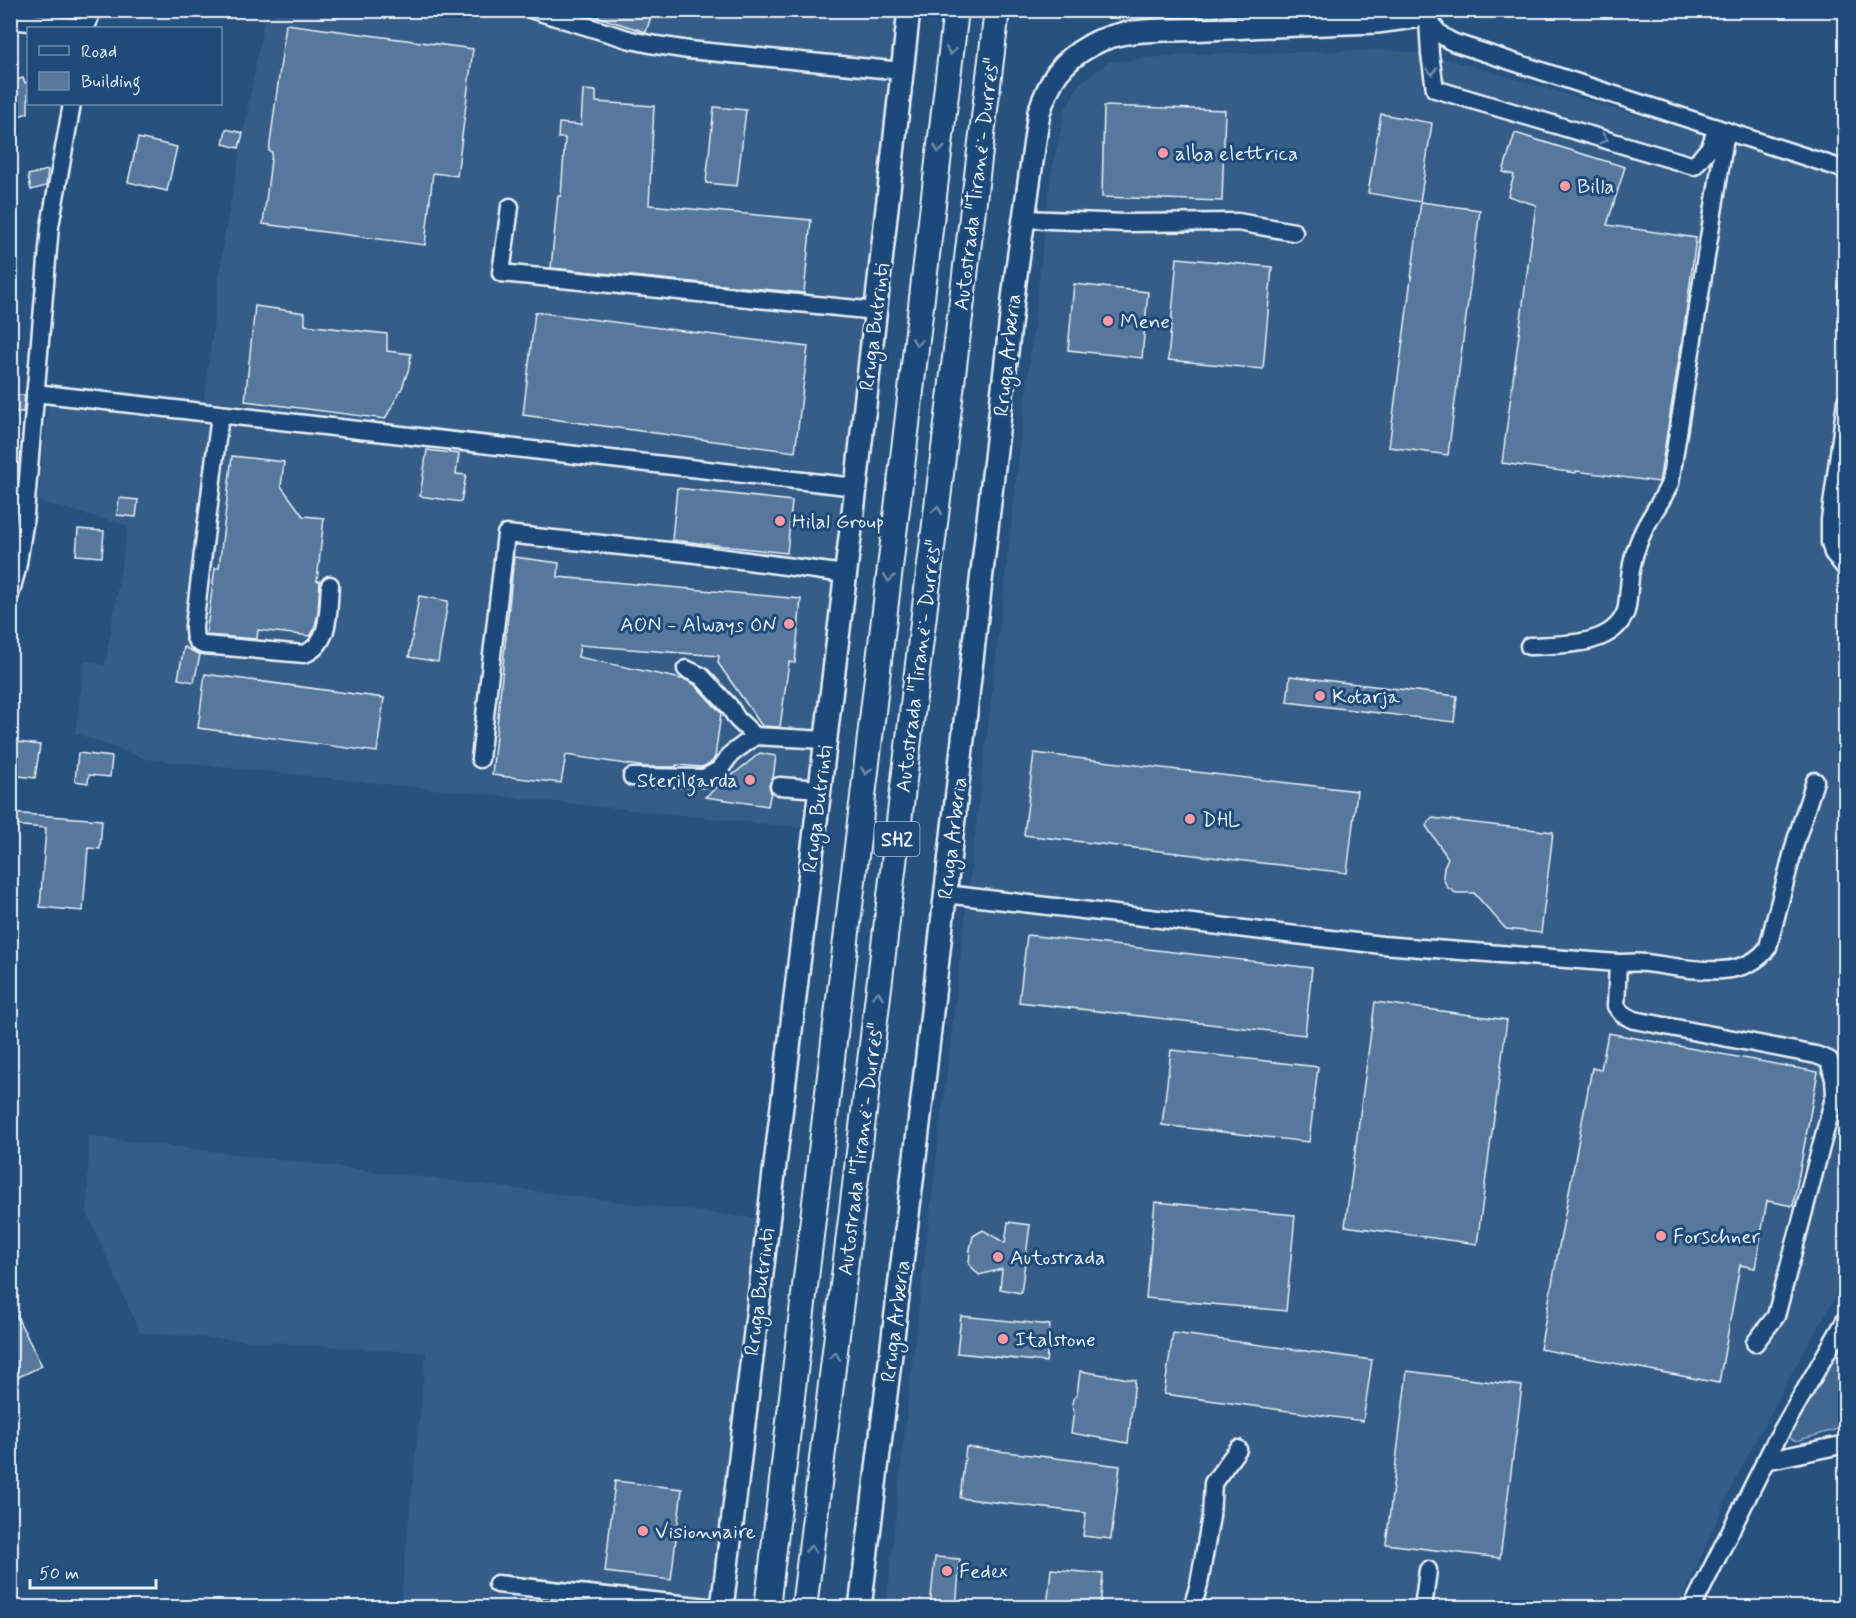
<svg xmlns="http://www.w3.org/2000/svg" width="1856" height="1618" font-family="Mynerve,sans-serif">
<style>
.built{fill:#355d88}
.green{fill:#436891;stroke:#96acc4;stroke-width:1.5}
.building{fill:#57789d;stroke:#e8f1f8;stroke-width:1.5}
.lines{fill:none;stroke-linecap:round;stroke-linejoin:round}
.minor-casing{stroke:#e8f1f8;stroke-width:21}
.major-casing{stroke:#e8f1f8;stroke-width:26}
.highway-casing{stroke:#e8f1f8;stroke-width:28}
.minor{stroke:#1f4a7a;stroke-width:16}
.major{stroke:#1f4a7a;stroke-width:21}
.highway{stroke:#1f4a7a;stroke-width:24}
.oneway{stroke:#6f8dac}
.poi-dot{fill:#ff9aa2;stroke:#1f4a7a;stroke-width:2}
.labels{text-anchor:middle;stroke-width:6;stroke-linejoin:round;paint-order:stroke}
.shield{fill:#1f4a7a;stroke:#acbfd2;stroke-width:1.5}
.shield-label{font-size:20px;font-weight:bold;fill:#e8f1f8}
.poi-label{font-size:21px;fill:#e8f1f8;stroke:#1f4a7a;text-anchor:start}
.street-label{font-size:21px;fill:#e8f1f8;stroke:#1f4a7a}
</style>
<rect width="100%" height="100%" fill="#27517f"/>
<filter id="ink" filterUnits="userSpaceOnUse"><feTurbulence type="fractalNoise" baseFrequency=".0167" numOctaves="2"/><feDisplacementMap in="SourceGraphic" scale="12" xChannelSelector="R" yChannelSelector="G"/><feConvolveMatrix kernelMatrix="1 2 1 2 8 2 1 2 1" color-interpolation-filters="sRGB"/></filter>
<g filter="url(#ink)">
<g class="built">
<path d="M 286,10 L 909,11 L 815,829 L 146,759 L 75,733 L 85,661 L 105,665 L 128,526 L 38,501 L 50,383 L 204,400 L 224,238 L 264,20 Z"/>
<path d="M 1386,50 L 1430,54 L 1845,177 L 1845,1280 L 1795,1367 L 1734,1482 L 1679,1607 L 886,1608 L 910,1380 L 996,658 L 1051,174 L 1065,110 L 1080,83 L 1109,62 L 1189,54 Z"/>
<path d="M 89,1136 L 768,1220 L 722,1607 L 400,1607 L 426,1353 L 140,1333 L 87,1213 Z"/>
</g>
<path class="green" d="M 1845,1327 L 1845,1427 L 1796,1441 L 1790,1438 L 1786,1429 Z"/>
<g class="building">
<path d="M 585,10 L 653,10 L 646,32 L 585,13 Z"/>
<path d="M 286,24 L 473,49 L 457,176 L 433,173 L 425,245 L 263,224 L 272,152 L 269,151 Z"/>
<path d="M 23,78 L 25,83 L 28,81 L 28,113 L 10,119 L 10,82 Z"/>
<path d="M 583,90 L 596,91 L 596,102 L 654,106 L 649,205 L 811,220 L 804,293 L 551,268 L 558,196 L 561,196 L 565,138 L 558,138 L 559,123 L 581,125 Z"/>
<path d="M 1104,106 L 1225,110 L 1222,201 L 1102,197 Z"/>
<path d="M 714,107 L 746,110 L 737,186 L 706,183 Z"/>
<path d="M 1381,114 L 1432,123 L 1420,202 L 1368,193 Z"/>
<path d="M 226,129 L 243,133 L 239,148 L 223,144 Z"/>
<path d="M 1515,133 L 1625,167 L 1607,225 L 1696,238 L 1684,328 L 1659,482 L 1576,471 L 1576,473 L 1502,463 L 1536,205 L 1508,196 L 1514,175 L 1503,172 Z"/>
<path d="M 138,138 L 177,147 L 167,191 L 128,182 Z"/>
<path d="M 48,170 L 46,186 L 31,190 L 28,175 Z"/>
<path d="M 1421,202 L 1480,210 L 1448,455 L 1389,447 Z"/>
<path d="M 1177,258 L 1272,267 L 1263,369 L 1168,360 Z"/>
<path d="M 1074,284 L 1148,292 L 1142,358 L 1068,350 Z"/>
<path d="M 255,306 L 305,313 L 305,325 L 387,334 L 387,351 L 411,354 L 409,368 L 402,388 L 385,419 L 245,401 Z"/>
<path d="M 535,312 L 808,347 L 795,452 L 523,415 Z"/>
<path d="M 10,395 L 25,395 L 23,412 L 10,412 Z"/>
<path d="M 427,450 L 459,454 L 456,474 L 466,475 L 461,502 L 420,496 Z"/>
<path d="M 232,456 L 284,462 L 281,486 L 303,516 L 324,518 L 317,581 L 320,581 L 318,613 L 314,630 L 310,636 L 258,630 L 257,639 L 206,635 L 215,568 L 219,568 Z"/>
<path d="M 677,488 L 792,501 L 787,553 L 672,540 Z"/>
<path d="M 119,498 L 138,500 L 136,517 L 117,515 Z"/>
<path d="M 78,529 L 104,531 L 102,557 L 76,555 Z"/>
<path d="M 514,557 L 559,563 L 558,577 L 801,599 L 795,663 L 789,662 L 780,727 L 762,726 L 718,663 L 719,656 L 580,645 L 578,657 L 686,680 L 695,685 L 721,713 L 715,757 L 712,762 L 702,767 L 676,765 L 676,767 L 646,767 L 566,755 L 561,783 L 492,775 Z"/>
<path d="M 419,596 L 448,601 L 438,662 L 409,657 Z"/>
<path d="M 184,647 L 200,655 L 194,682 L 178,679 Z"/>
<path d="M 205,674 L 384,698 L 377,752 L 198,728 Z"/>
<path d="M 1290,676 L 1457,696 L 1454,722 L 1287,702 Z"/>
<path d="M 10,741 L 40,745 L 35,778 L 10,775 Z"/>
<path d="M 78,753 L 112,757 L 110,777 L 89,775 L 88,783 L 75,781 Z"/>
<path d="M 760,753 L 776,756 L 773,778 L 769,785 L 771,792 L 768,806 L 705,797 Z"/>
<path d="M 1034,753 L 1357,791 L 1347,873 L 1024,835 Z"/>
<path d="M 10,813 L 102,820 L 100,849 L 88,848 L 83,911 L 40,907 L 46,828 L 10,825 Z"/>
<path d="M 1432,818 L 1553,832 L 1541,933 L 1506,929 L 1474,893 L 1456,893 L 1447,887 L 1443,878 L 1444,867 L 1448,858 L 1426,826 Z"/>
<path d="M 1027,935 L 1312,968 L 1305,1035 L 1019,1002 Z"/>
<path d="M 1375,1002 L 1507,1020 L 1477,1244 L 1345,1226 Z"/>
<path d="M 1608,1033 L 1818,1072 L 1793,1206 L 1767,1201 L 1755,1268 L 1740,1265 L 1719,1383 L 1540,1349 L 1592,1068 L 1601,1070 Z"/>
<path d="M 1171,1050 L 1318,1067 L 1309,1142 L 1162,1125 Z"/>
<path d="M 1155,1202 L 1295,1215 L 1286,1311 L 1146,1298 Z"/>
<path d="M 1008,1222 L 1030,1225 L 1021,1293 L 1000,1289 L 1002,1269 L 979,1275 L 969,1264 L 970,1249 L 973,1236 L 983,1230 L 1005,1243 Z"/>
<path d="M 10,1303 L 42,1366 L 10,1381 Z"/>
<path d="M 961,1316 L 1050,1325 L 1046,1362 L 957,1353 Z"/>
<path d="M 1173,1333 L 1372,1360 L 1363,1421 L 1164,1394 Z"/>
<path d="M 1080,1371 L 1135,1380 L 1128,1443 L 1071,1433 L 1074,1411 L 1072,1405 L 1073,1399 L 1077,1395 Z"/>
<path d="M 1407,1371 L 1522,1386 L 1500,1558 L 1386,1544 Z"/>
<path d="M 966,1447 L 1120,1466 L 1111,1539 L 1083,1536 L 1086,1513 L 960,1498 Z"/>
<path d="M 615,1481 L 682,1489 L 671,1580 L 605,1572 Z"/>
<path d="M 935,1557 L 960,1559 L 956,1608 L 930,1607 Z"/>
<path d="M 1051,1569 L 1103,1574 L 1100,1608 L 1047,1608 Z"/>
</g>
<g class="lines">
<defs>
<g id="minor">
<path d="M 533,10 L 631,40 L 650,44 L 689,50 L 902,71"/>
<path d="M 1428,13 C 1432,28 1440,37 1455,43 L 1846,170"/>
<path d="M 10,20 L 86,28"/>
<path d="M 1428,20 L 1430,54 L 1435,89 L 1694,166 L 1710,147 L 1717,128"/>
<path d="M 86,28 L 92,10"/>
<path d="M 510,207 L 501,273 L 876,311"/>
<path d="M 1024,219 L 1126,223 L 1238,222 L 1294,232"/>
<path d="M 35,393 L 856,487"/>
<path d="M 1846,401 L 1830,520 L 1830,542 L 1833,553 L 1846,569"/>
<path d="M 220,415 L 194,626 C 194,636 194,642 204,645 L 304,654 C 331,644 328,609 330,585"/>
<path d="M 10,595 L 17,569 L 24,525 L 50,226 L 72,104"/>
<path d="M 1529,646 C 1560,644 1613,648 1626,611 C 1628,604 1628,595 1629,588 C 1630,573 1632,558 1638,544 C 1645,522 1661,504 1670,483 L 1726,131"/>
<path d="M 686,669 L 701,676 L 729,706 L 737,719 L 755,736 L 825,740"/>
<path d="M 480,759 L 506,534 L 688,553 L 845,574"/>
<path d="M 632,777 L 704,778 L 719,770 L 731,754 L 755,736"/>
<path d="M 779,786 L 819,789"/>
<path d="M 945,894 L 1382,945 L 1618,963 C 1627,963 1637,962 1646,963 C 1681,967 1744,984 1768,947 L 1796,840 L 1815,781"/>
<path d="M 1618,963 L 1616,1006 L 1622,1014 L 1634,1020 L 1816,1055 L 1829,1060 L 1834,1079 L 1835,1094 L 1776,1316 L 1755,1343"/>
<path d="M 1765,1461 L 1846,1444"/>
<path d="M 497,1584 L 717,1608"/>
<path d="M 1192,1608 L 1199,1584 L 1211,1516 L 1213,1483 L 1238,1449"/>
<path d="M 1423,1608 L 1428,1570"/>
<path d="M 1692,1608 L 1774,1444 L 1846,1319"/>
</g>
<g id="major">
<path d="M 722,1608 L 856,487 L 909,10"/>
<path d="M 860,1608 L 923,1091 L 1015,282 L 1039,112 C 1050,80 1060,62 1091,45 C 1124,26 1170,31 1208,29 C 1264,26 1321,24 1377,22 L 1414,17 L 1432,10"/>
</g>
<g id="highway">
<path d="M 767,1608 L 956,10"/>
<path d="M 804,1608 L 997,10"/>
</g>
</defs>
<use href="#minor" class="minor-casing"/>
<use href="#major" class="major-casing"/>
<use href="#highway" class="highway-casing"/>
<use href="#minor" class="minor"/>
<use href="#major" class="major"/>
<use href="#highway" class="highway"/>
</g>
<defs><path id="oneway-chevron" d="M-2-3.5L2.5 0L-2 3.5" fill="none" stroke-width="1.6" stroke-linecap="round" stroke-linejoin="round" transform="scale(1.5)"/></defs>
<g class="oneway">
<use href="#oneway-chevron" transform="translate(951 51) rotate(97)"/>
<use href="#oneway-chevron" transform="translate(1432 71) rotate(82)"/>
<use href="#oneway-chevron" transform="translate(1604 139) rotate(16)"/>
<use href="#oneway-chevron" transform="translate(939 149) rotate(97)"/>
<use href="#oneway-chevron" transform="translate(917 342) rotate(97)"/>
<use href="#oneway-chevron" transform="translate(937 510) rotate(-83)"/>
<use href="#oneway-chevron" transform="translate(889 578) rotate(97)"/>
<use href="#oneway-chevron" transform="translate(866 771) rotate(97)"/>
<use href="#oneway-chevron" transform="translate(878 995) rotate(-83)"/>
<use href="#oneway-chevron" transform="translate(835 1356) rotate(-83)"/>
<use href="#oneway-chevron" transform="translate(811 1549) rotate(-83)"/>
</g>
</g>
<g class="poi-dot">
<circle cx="1163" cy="153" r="6"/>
<circle cx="1565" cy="186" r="6"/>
<circle cx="1108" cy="321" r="6"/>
<circle cx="780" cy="521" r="6"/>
<circle cx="789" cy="624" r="6"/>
<circle cx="1320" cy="696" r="6"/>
<circle cx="750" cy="780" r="6"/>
<circle cx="1190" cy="819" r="6"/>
<circle cx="1661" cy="1236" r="6"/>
<circle cx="998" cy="1257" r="6"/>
<circle cx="1003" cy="1339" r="6"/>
<circle cx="643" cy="1531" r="6"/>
<circle cx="947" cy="1571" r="6"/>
</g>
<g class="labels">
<rect class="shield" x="874.5" y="822" width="45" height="34" rx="4.5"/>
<g class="shield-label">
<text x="897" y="846">SH2</text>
</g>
<g class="poi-label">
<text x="1175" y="160">alba elettrica</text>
<text x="1577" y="193">Billa</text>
<text x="1120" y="328">Mene</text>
<text x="792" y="528">Hilal Group</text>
<text x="777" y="631" text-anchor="end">AON - Always ON</text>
<text x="1332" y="703">Kotarja</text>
<text x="738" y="787" text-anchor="end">Sterilgarda</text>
<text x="1202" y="826">DHL</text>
<text x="1673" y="1243">Forschner</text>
<text x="1010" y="1264">Autostrada</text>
<text x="1015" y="1346">Italstone</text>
<text x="655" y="1538">Visionnaire</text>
<text x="959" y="1578">Fedex</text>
</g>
<g class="street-label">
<text transform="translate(976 184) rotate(-83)" y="7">Autostrada "Tiranë - Durrës"</text>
<text transform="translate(874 327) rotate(-83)" y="7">Rruga Butrinti</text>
<text transform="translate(1007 355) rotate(-84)" y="7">Rruga Arberia</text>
<text transform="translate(918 666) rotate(-83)" y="7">Autostrada "Tiranë - Durrës"</text>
<text transform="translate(817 809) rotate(-83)" y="7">Rruga Butrinti</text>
<text transform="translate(952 838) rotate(-83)" y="7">Rruga Arberia</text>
<text transform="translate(860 1149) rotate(-83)" y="7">Autostrada "Tiranë - Durrës"</text>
<text transform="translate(759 1292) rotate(-83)" y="7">Rruga Butrinti</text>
<text transform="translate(895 1321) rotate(-83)" y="7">Rruga Arberia</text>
</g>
</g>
<rect width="1856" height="1618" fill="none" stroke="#1f4a7a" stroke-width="36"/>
<rect x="18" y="18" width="1820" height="1582" fill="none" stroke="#e8f1f8" stroke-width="2" filter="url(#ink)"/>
<rect x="27" y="27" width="195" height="78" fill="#1f4a7a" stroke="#6f8dac" stroke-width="1.5"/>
<rect x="39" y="46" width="30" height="9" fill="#1f4a7a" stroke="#6f8dac" stroke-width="1.5"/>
<text x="81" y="57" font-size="18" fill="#e8f1f8">Road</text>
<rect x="39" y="72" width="30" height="18" fill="#57789d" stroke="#6f8dac" stroke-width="1.5"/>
<text x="81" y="87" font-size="18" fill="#e8f1f8">Building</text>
<path d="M30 1579v9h126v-9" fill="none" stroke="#e8f1f8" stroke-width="3"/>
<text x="39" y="1579" font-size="18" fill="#e8f1f8" stroke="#1f4a7a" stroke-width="4.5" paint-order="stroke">50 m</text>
</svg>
